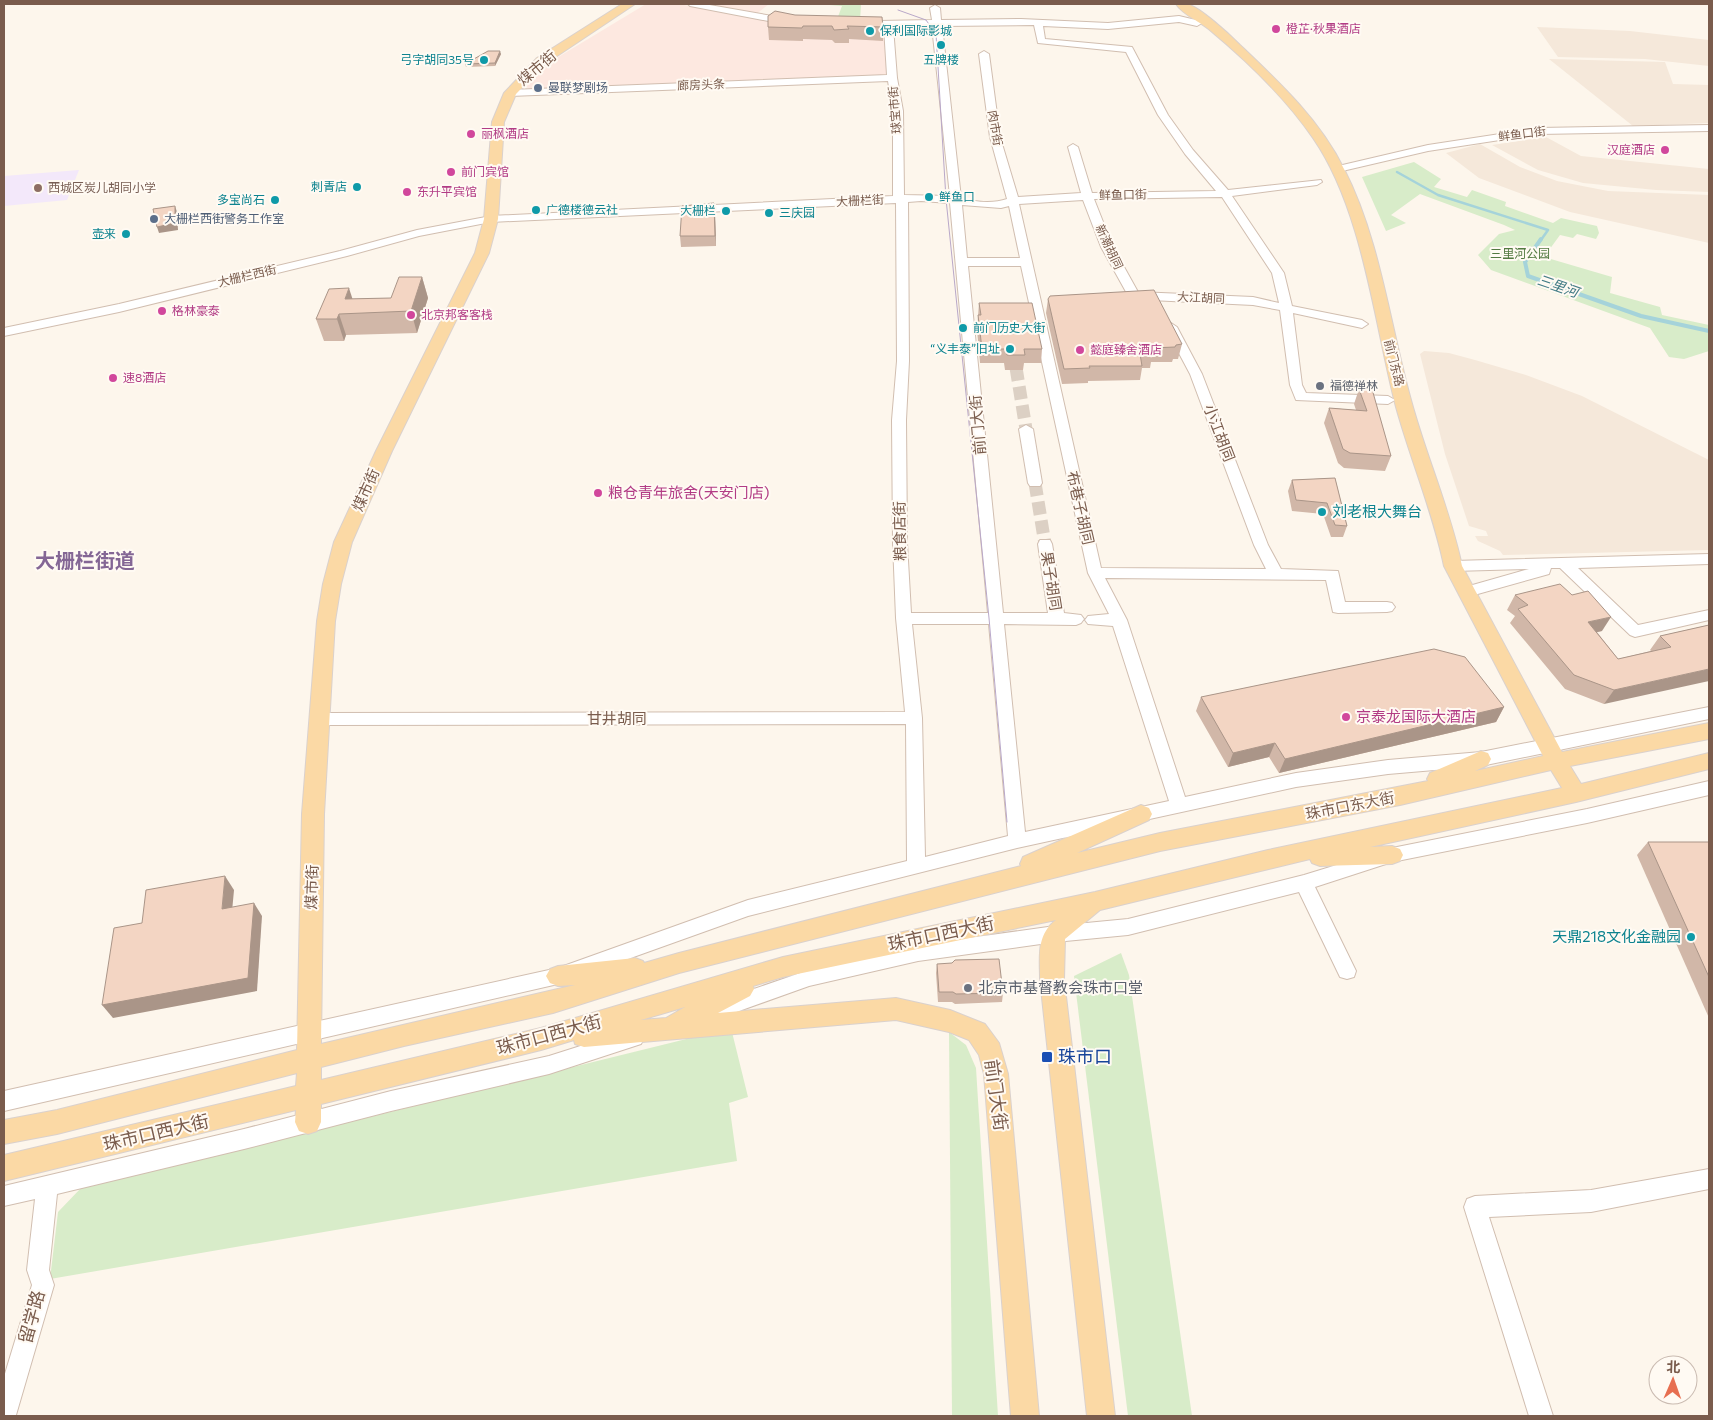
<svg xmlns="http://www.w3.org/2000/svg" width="1713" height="1420" font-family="Commissioner,'Noto Sans SC',sans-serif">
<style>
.residential{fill:#f5e8da}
.commercial{fill:#fde8e0}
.education{fill:#f3e8fa}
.green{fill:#d8ecc9}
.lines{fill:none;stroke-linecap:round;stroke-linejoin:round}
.stream-far1{stroke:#a5d3da;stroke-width:2.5}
.stream{stroke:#a5d3da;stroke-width:4}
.minor-tunnel{stroke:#dcd0c4;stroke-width:13;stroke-dasharray:13 6;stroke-linecap:butt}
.minor-casing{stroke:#d1beb0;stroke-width:2}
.major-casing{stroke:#dad1cd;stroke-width:2}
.minor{fill:#fff;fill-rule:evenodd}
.major{fill:#fbd9a5;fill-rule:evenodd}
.tram{stroke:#b9a8c9;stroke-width:1}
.wall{fill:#d1b7a8}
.shaded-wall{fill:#aa9588}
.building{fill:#f3d5c3;stroke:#aa9588}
.hotel-dot{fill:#d1479c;stroke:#fffaf3;stroke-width:2}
.culture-dot{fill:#0f9aa8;stroke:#fffaf3;stroke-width:2}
.service-dot{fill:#5c6f8a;stroke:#fffaf3;stroke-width:2}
.education-dot{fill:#8d6e63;stroke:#fffaf3;stroke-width:2}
.worship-dot{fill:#6b7280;stroke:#fffaf3;stroke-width:2}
.transit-dot{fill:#1a4fb4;stroke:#fffaf3;stroke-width:2}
.labels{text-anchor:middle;stroke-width:4;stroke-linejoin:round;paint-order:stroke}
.far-hotel-label{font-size:12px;fill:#b23c85;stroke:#fffaf3;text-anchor:start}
.far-culture-label{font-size:12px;fill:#0d838f;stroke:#fffaf3;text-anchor:end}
.far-street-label{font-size:12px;fill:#7a5c4d;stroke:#fffaf3}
.far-service-label{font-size:12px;fill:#4e5e75;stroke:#fffaf3;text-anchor:start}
.far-education-label{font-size:12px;fill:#785e54;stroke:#fffaf3;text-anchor:start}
.far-park-label{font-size:12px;fill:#537a41;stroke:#fffaf3}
.far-worship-label{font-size:12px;fill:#5b616d;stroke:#fffaf3;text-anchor:start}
.far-water-label{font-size:14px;font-style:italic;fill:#437c86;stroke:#fffaf3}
.street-label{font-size:15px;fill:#7a5c4d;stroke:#fffaf3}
.hotel-label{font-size:15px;fill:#b23c85;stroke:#fffaf3;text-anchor:start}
.culture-label{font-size:15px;fill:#0d838f;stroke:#fffaf3;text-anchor:start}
.worship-label{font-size:15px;fill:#5b616d;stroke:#fffaf3;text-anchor:start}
.near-street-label{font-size:18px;fill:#7a5c4d;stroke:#fffaf3}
.near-transit-label{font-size:18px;fill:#164399;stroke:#fffaf3;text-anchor:start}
.district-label{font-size:20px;font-weight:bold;fill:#846695;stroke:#fffaf3}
</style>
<rect width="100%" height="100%" fill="#fdf6ec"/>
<g class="residential">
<path d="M 1537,27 L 1630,31 L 1709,40 L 1709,66 L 1645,59 L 1558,57 Z"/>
<path d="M 1549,59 L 1665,62 L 1673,84 L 1709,85 L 1709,123 L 1633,126 Z"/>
<path d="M 1546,137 L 1581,156 L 1709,169 L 1709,192 L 1656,190 L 1583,183 L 1538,170 L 1492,145 Z"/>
<path d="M 1480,144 L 1520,167 L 1557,181 L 1608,191 L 1709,195 L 1709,243 L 1570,212 L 1479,178 L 1446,153 Z"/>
<path d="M 1424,351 L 1449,353 L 1475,360 L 1526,375 L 1582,396 L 1709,460 L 1709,550 L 1503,555 L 1500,551 L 1478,541 L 1475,536 L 1488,536 L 1486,531 L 1469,526 L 1445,454 L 1420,354 Z"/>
</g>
<g class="commercial">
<path d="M 646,4 L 679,4 L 777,23 L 875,27 L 886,30 L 891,77 L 532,90 L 526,87 L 550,62 Z"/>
<path d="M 711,4 L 769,4 L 755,15 L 710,5 Z"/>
</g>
<path class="education" d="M 79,170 L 67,200 L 4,206 L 4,176 Z"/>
<g class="green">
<path d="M 817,4 L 861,4 L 860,22 L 836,22 L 842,6 Z"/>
<path d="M 1414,162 L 1441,179 L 1434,187 L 1467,197 L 1472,190 L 1506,202 L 1505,206 L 1553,223 L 1561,218 L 1597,226 L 1599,233 L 1596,239 L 1577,234 L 1573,238 L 1560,235 L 1544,257 L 1612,277 L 1610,293 L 1660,307 L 1662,315 L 1709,325 L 1709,351 L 1684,359 L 1669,357 L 1650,328 L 1491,270 L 1478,255 L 1499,234 L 1515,230 L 1504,225 L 1420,194 L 1391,215 L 1406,223 L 1386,231 L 1362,177 Z"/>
<path d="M 1121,953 L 1129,975 L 1192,1416 L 1128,1416 L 1074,976 Z"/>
<path d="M 731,1028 L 748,1097 L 729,1103 L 737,1161 L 50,1279 L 58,1212 L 81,1188 Z"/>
<path d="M 949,1032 L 966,1045 L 976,1068 L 998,1416 L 952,1416 Z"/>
</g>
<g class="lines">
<path class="stream-far1" d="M 1397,172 L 1438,195 L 1548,230 L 1541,240"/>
<path class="stream" d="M 1541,239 L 1525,262 L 1528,276 L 1641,316 L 1709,331"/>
<g class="minor-tunnel">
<path d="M 1013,349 L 1026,429"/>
<path d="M 1035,483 L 1045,544"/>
</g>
<defs>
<g id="minor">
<path d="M 688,4 L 704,4 L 789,19 L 794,22 L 789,25 L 690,6 Z"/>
<path d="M 935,5 L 940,8 L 941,20 L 1021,19 L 1108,23 L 1179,16 L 1200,21 L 1202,23 L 1197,26 L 1179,22 L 1108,29 L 1043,26 L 1045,39 L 1132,47 L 1168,115 L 1193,150 L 1228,190 L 1321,180 L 1322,182 L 1317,185 L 1232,196 L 1284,273 L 1292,306 L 1362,320 L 1368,324 L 1362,328 L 1293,313 L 1302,385 L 1306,393 L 1388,396 L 1395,400 L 1388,404 L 1296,400 L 1290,385 L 1280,310 L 1253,305 L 1130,299 L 1101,247 L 1083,200 L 1019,204 L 1101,568 L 1266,569 L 1254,545 L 1190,374 L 1165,327 L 1171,323 L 1177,327 L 1202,374 L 1268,545 L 1281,569 L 1338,571 L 1345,602 L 1387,602 L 1392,603 L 1395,607 L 1392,611 L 1387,612 L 1338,613 L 1333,612 L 1326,580 L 1105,578 L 1127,620 L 1185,797 L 1296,773 L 1388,760 L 1481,752 L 1709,707 L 1709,719 L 1481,766 L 1388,774 L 1296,787 L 1017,848 L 748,916 L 558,984 L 4,1111 L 4,1091 L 558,968 L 748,900 L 907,861 L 906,724 L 319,725 L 313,723 L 311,719 L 313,715 L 319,713 L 905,712 L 896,618 L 893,543 L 892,420 L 897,361 L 896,203 L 491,222 L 419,236 L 347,256 L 119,312 L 4,336 L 4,328 L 119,304 L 340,251 L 417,230 L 491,216 L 893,196 L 893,111 L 888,81 L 510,96 L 505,93 L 510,90 L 887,75 L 884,27 L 876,26 L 874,24 L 879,21 L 932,20 L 930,8 ZM 1034,25 L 1038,43 L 1126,52 L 1158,115 L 1185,154 L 1216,191 L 1092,193 L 1078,147 L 1073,144 L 1068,147 L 1081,193 L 1018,197 L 1000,137 L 989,54 L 984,51 L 979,54 L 990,137 L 1007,199 C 993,204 974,202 961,198 L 942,26 ZM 932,26 L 950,196 L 904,195 L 903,111 L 897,78 L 893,27 ZM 1222,197 L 1272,273 L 1279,303 L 1253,297 L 1138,292 L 1113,247 L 1094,199 ZM 921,201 L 950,203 L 988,613 L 911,613 L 907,543 L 906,420 L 909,361 L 908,202 ZM 962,205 L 1001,208 L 1009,206 L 1020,258 L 967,258 ZM 968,266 L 1021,266 L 1088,573 L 1109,614 L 1088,616 L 1085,620 L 1088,624 L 1113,626 L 1169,801 L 1025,832 L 1004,624 L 1076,625 L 1081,623 L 1084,619 L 1081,615 L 1064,613 L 1052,544 L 1050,540 L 1040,540 L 1038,544 L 1048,613 L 1003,613 ZM 912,624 L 989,624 L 1008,836 L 925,857 L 922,718 Z"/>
<path d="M 1709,125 L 1709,131 L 1539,134 L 1428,151 L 1338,172 L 1333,169 L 1334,167 L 1428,145 L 1539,128 Z"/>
<path d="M 1026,425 L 1033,429 L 1042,483 L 1040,486 L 1030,486 L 1028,483 L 1019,429 Z"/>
<path d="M 1709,554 L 1709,564 L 1578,568 L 1638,625 L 1709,610 L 1709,620 L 1635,637 L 1630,635 L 1560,568 L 1551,568 L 1549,574 L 1467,597 L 1462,596 L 1459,592 L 1462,588 L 1529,569 L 1453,571 L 1448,570 L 1446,566 L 1448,562 L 1453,561 Z"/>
<path d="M 1709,781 L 1709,795 L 1587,823 L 1392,862 L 1315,887 L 1356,971 L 1354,977 L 1347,979 L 1340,977 L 1299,892 L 1128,935 L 1055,942 L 918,961 L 809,986 L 714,1020 L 707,1017 L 704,1011 L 707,1005 L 809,970 L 918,945 L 1055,926 L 1128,919 L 1304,875 L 1392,848 L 1587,809 Z"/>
<path d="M 634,1029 L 641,1032 L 644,1038 L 641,1044 L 549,1074 L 391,1111 L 244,1149 L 57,1194 L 49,1270 L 54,1285 L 16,1415 L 4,1416 L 4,1377 L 32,1285 L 27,1270 L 35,1199 L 4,1206 L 4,1186 L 244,1129 L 391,1091 L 549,1056 Z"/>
<path d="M 1709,1169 L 1709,1189 L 1591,1212 L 1489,1217 L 1553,1416 L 1529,1416 L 1464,1207 L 1467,1199 L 1475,1196 L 1591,1190 Z"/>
</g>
<path id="major" d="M 622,4 L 635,4 L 545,64 L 516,94 L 504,122 L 498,219 L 489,253 L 392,451 L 352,542 L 341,584 L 335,621 L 324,814 L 321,1044 L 575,985 L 558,986 L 550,983 L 546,976 L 550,969 L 558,966 L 635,958 L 643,961 L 644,963 L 679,953 L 1021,866 L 1020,864 L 1023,857 L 1141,805 L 1149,808 L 1152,814 L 1149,820 L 1077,853 L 1160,833 L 1428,781 L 1427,779 L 1430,773 L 1481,751 L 1488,753 L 1491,759 L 1488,765 L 1475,771 L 1543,756 L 1444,566 C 1433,512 1411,461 1396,407 C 1374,322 1363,210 1313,138 C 1287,100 1247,61 1211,31 C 1201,22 1183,15 1176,4 C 1179,4 1184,3 1187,4 C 1200,7 1230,35 1240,45 C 1279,82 1320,120 1344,169 C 1380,239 1390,325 1411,400 C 1426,456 1450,509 1462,566 L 1562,752 L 1709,723 L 1709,739 L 1570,766 L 1581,784 L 1709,753 L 1709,769 L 1576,802 L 1370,847 L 1392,846 L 1400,849 L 1403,855 L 1400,861 L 1392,864 L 1320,866 L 1312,863 L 1310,859 L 1100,910 L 1065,939 L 1064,979 L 1115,1416 L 1087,1416 L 1040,979 C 1040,956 1036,935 1056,920 L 783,977 L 753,986 L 754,989 L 750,996 L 718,1013 L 896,998 L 950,1010 L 985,1024 L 999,1043 L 1008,1074 L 1039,1416 L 1011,1416 L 984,1074 L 979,1055 L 969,1040 L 949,1032 L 896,1020 L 584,1047 L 575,1044 L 574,1040 L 541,1050 L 321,1104 L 321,1122 L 317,1131 L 308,1134 L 299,1131 L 295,1122 L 296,1110 L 4,1181 L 4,1155 L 296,1086 L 297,1073 L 57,1134 L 4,1144 L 4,1120 L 57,1110 L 297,1050 L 302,814 L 317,621 L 323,584 L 334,542 L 376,451 L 475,253 L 484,219 L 492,122 L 504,93 L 537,58 ZM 1551,770 L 1562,788 L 1268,850 L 1095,892 L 783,957 L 541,1028 L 321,1080 L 321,1067 L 404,1046 L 553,1013 L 679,973 L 1160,851 L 1400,805 ZM 685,1007 L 666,1018 L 641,1020 Z"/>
</defs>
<use href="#minor" class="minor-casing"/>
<use href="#major" class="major-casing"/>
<use href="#minor" class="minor"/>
<use href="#major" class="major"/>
<path class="tram" d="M 898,10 L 926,20 L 936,34 L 946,199 L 989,618 L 1007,822"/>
</g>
<g class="wall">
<path d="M 795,15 L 883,27 L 883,41 L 849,39 L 849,43 L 835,43 L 832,40 L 803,39 L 803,41 L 769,40 L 768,27 Z"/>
<path d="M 501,54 L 495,66 L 466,67 L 465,64 Z"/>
<path d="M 715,214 L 716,246 L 681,247 L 680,236 Z"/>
<path d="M 422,277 L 428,298 L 417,333 L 346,335 L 344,341 L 324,341 L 316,319 L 352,299 L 391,298 Z"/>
<path d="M 1048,299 L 1182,344 L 1178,359 L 1173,359 L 1172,362 L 1151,362 L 1150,368 L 1142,368 L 1140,380 L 1088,381 L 1088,383 L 1062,384 L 1046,313 Z"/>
<path d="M 979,303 L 1042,349 L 1041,363 L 1024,363 L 1023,370 L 1005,370 L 1004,363 L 980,363 L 977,330 Z"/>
<path d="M 1359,389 L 1391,456 L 1385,471 L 1344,468 L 1338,463 L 1324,423 L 1329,408 L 1356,410 L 1354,404 Z"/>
<path d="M 1335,478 L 1347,526 L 1343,537 L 1331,537 L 1323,514 L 1292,511 L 1288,491 L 1292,480 Z"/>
<path d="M 1515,595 L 1602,631 L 1597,632 L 1618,659 L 1651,651 L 1650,650 L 1660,636 L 1709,625 L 1604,704 L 1565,689 L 1510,623 L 1515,616 L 1507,610 Z"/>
<path d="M 1201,697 L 1504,707 L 1496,722 L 1279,773 L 1269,757 L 1228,767 L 1196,711 Z"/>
<path d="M 1648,842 L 1709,842 L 1709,1018 L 1637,855 Z"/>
<path d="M 937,964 L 1003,993 L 1002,1002 L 955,1004 L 952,1002 L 938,1002 L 936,973 Z"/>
</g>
<g class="shaded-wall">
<path d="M 500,51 L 501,54 L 495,66 L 495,63 Z"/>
<path d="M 714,203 L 715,214 L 716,246 L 715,236 Z"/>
<path d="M 175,206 L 177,212 L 178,230 L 159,233 L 157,227 Z"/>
<path d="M 422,277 L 428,298 L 417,333 L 411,311 Z"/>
<path d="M 349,288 L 356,310 L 345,299 Z"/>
<path d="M 339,314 L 346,335 L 344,341 L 337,319 Z"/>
<path d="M 1611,617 L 1602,631 L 1579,636 L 1588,622 Z"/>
<path d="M 1709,669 L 1709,681 L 1604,704 L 1614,690 Z"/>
<path d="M 1504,707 L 1496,722 L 1279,773 L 1285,759 Z"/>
<path d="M 1275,743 L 1269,757 L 1228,767 L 1233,753 Z"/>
<path d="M 225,876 L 234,890 L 231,922 L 222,909 Z"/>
<path d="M 254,903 L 262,916 L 257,991 L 113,1018 L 102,1005 Z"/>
</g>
<g class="building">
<path d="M 775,11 L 795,15 L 882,17 L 883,27 L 847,26 L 849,29 L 834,30 L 832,26 L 803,26 L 802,28 L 768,27 L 768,16 Z"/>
<path d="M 488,51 L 500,51 L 495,63 L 465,64 Z"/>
<path d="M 714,203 L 715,236 L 680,236 L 682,206 Z"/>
<path d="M 175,206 L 175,223 L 157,227 L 153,209 Z"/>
<path d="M 399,277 L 422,277 L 411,311 L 339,314 L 337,319 L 316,319 L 329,289 L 349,288 L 345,299 L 391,298 Z"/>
<path d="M 1154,290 L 1182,344 L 1176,345 L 1175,347 L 1152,348 L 1153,354 L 1140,354 L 1142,366 L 1089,366 L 1090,368 L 1064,369 L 1048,299 L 1050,296 Z"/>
<path d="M 979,303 L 1032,303 L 1042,349 L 1024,349 L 1025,355 L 1007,355 L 1006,349 L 982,349 L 978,315 L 981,315 Z"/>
<path d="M 1359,389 L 1372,389 L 1391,456 L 1350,453 L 1343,449 L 1329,408 L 1367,411 Z"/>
<path d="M 1335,478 L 1347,526 L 1335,525 L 1327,503 L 1296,500 L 1292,480 Z"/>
<path d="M 1560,584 L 1572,595 L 1588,591 L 1611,617 L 1588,622 L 1618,659 L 1671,647 L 1660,636 L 1709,625 L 1709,669 L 1614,690 L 1574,675 L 1518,609 L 1528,605 L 1515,595 Z"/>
<path d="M 1434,649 L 1465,657 L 1504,707 L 1285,759 L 1275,743 L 1233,753 L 1201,697 Z"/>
<path d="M 1648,842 L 1709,842 L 1709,977 Z"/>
<path d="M 225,876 L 222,909 L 254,903 L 248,978 L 102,1005 L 114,928 L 142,923 L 146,890 Z"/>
<path d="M 999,959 L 1003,993 L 956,994 L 953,992 L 939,992 L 937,964 L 952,963 L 955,960 Z"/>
</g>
<g class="hotel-dot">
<circle cx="1276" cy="29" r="5"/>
<circle cx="471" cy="134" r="5"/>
<circle cx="1665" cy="150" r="5"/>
<circle cx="451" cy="172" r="5"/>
<circle cx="407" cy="192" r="5"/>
<circle cx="162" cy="311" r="5"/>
<circle cx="411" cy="315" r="5"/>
<circle cx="1080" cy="350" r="5"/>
<circle cx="113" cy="378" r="5"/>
<circle cx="598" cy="493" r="5"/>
<circle cx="1346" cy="717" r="5"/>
</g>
<g class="culture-dot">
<circle cx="870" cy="31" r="5"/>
<circle cx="941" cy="45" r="5"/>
<circle cx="484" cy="60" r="5"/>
<circle cx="357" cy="187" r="5"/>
<circle cx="929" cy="197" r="5"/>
<circle cx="275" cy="200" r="5"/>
<circle cx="536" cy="210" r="5"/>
<circle cx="726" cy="211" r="5"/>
<circle cx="769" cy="213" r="5"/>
<circle cx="126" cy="234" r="5"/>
<circle cx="963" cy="328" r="5"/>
<circle cx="1010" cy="349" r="5"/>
<circle cx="1322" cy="512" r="5"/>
<circle cx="1691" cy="937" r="5"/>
</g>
<g class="service-dot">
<circle cx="538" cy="88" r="5"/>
<circle cx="154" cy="219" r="5"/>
</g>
<circle class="education-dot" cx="38" cy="188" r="5"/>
<g class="worship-dot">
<circle cx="1320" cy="386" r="5"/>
<circle cx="968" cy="988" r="5"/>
</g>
<rect class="transit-dot" x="1041" y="1051" width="12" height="12" rx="2.5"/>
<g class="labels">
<g class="far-hotel-label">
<text x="1286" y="33">橙芷·秋果酒店</text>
<text x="481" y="138">丽枫酒店</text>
<text x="1655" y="154" text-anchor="end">汉庭酒店</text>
<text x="461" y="176">前门宾馆</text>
<text x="417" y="196">东升平宾馆</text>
<text x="172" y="315">格林豪泰</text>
<text x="421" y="319">北京邦客客栈</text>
<text x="1090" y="354">懿庭臻舍酒店</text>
<text x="123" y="382">速8酒店</text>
</g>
<g class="far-culture-label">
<text x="880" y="35" text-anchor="start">保利国际影城</text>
<text x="474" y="64">弓字胡同35号</text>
<text x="941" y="64" text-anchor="middle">五牌楼</text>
<text x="347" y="191">刺青店</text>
<text x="939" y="201" text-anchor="start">鲜鱼口</text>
<text x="265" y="204">多宝尚石</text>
<text x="546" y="214" text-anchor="start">广德楼德云社</text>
<text x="716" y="215">大栅栏</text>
<text x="779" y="217" text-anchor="start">三庆园</text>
<text x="116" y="238">壶来</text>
<text x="973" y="332" text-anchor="start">前门历史大街</text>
<text x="1000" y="353">“义丰泰”旧址</text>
</g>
<g class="far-street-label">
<text transform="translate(701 85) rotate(-2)" y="4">廊房头条</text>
<text transform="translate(895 110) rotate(-95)" y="4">球宝市街</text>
<text transform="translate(995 128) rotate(80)" y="4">肉市街</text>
<text transform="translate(1522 134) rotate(-7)" y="4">鲜鱼口街</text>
<text transform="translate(1123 195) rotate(-1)" y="4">鲜鱼口街</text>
<text transform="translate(860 201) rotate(-3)" y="4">大栅栏街</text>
<text transform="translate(1109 247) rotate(65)" y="4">新潮胡同</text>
<text transform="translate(247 276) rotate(-13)" y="4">大栅栏西街</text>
<text transform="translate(1201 298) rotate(3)" y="4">大江胡同</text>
<text transform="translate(1394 363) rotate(76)" y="4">前门东路</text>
</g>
<g class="far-service-label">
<text x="548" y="92">曼联梦剧场</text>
<text x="164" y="223">大栅栏西街警务工作室</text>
</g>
<g class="far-education-label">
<text x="48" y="192">西城区炭儿胡同小学</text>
</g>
<g class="far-park-label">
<text x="1520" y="258">三里河公园</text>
</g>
<g class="far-worship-label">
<text x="1330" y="390">福德禅林</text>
</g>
<g class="far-water-label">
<text transform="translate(1558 286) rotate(19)" y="5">三里河</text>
</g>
<g class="street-label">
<text transform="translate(537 68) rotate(-40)" y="5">煤市街</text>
<text transform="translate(978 425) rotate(-95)" y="5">前门大街</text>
<text transform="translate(1219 433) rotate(69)" y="5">小江胡同</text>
<text transform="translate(366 490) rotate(-66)" y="5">煤市街</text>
<text transform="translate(1080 508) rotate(77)" y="5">布巷子胡同</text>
<text transform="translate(900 531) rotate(-91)" y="5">粮食店街</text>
<text transform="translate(1051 581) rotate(81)" y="5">果子胡同</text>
<text x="617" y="724">甘井胡同</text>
<text transform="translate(1350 806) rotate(-11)" y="5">珠市口东大街</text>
<text transform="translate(312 887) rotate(-88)" y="5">煤市街</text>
</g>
<g class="hotel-label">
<text x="608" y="498">粮仓青年旅舍(天安门店)</text>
<text x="1356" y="722">京泰龙国际大酒店</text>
</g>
<g class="culture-label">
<text x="1332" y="517">刘老根大舞台</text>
<text x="1681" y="942" text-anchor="end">天鼎218文化金融园</text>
</g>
<g class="worship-label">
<text x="978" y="993">北京市基督教会珠市口堂</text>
</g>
<g class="near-street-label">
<text transform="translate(941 934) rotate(-12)" y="6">珠市口西大街</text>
<text transform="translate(549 1035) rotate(-15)" y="6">珠市口西大街</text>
<text transform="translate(996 1095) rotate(82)" y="6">前门大街</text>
<text transform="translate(156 1133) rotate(-13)" y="6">珠市口西大街</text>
<text transform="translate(32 1317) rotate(-75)" y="6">留学路</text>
</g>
<g class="near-transit-label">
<text x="1058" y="1063">珠市口</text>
</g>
<g class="district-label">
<text x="85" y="568">大栅栏街道</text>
</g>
</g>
<rect width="1713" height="1420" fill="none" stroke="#7a5c4d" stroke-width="10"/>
<g transform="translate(1673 1380) rotate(2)"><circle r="24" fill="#fffaf3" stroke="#cabbb1"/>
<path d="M0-4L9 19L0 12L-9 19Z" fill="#e76f51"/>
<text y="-8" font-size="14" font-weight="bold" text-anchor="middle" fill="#7a5c4d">北</text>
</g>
</svg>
